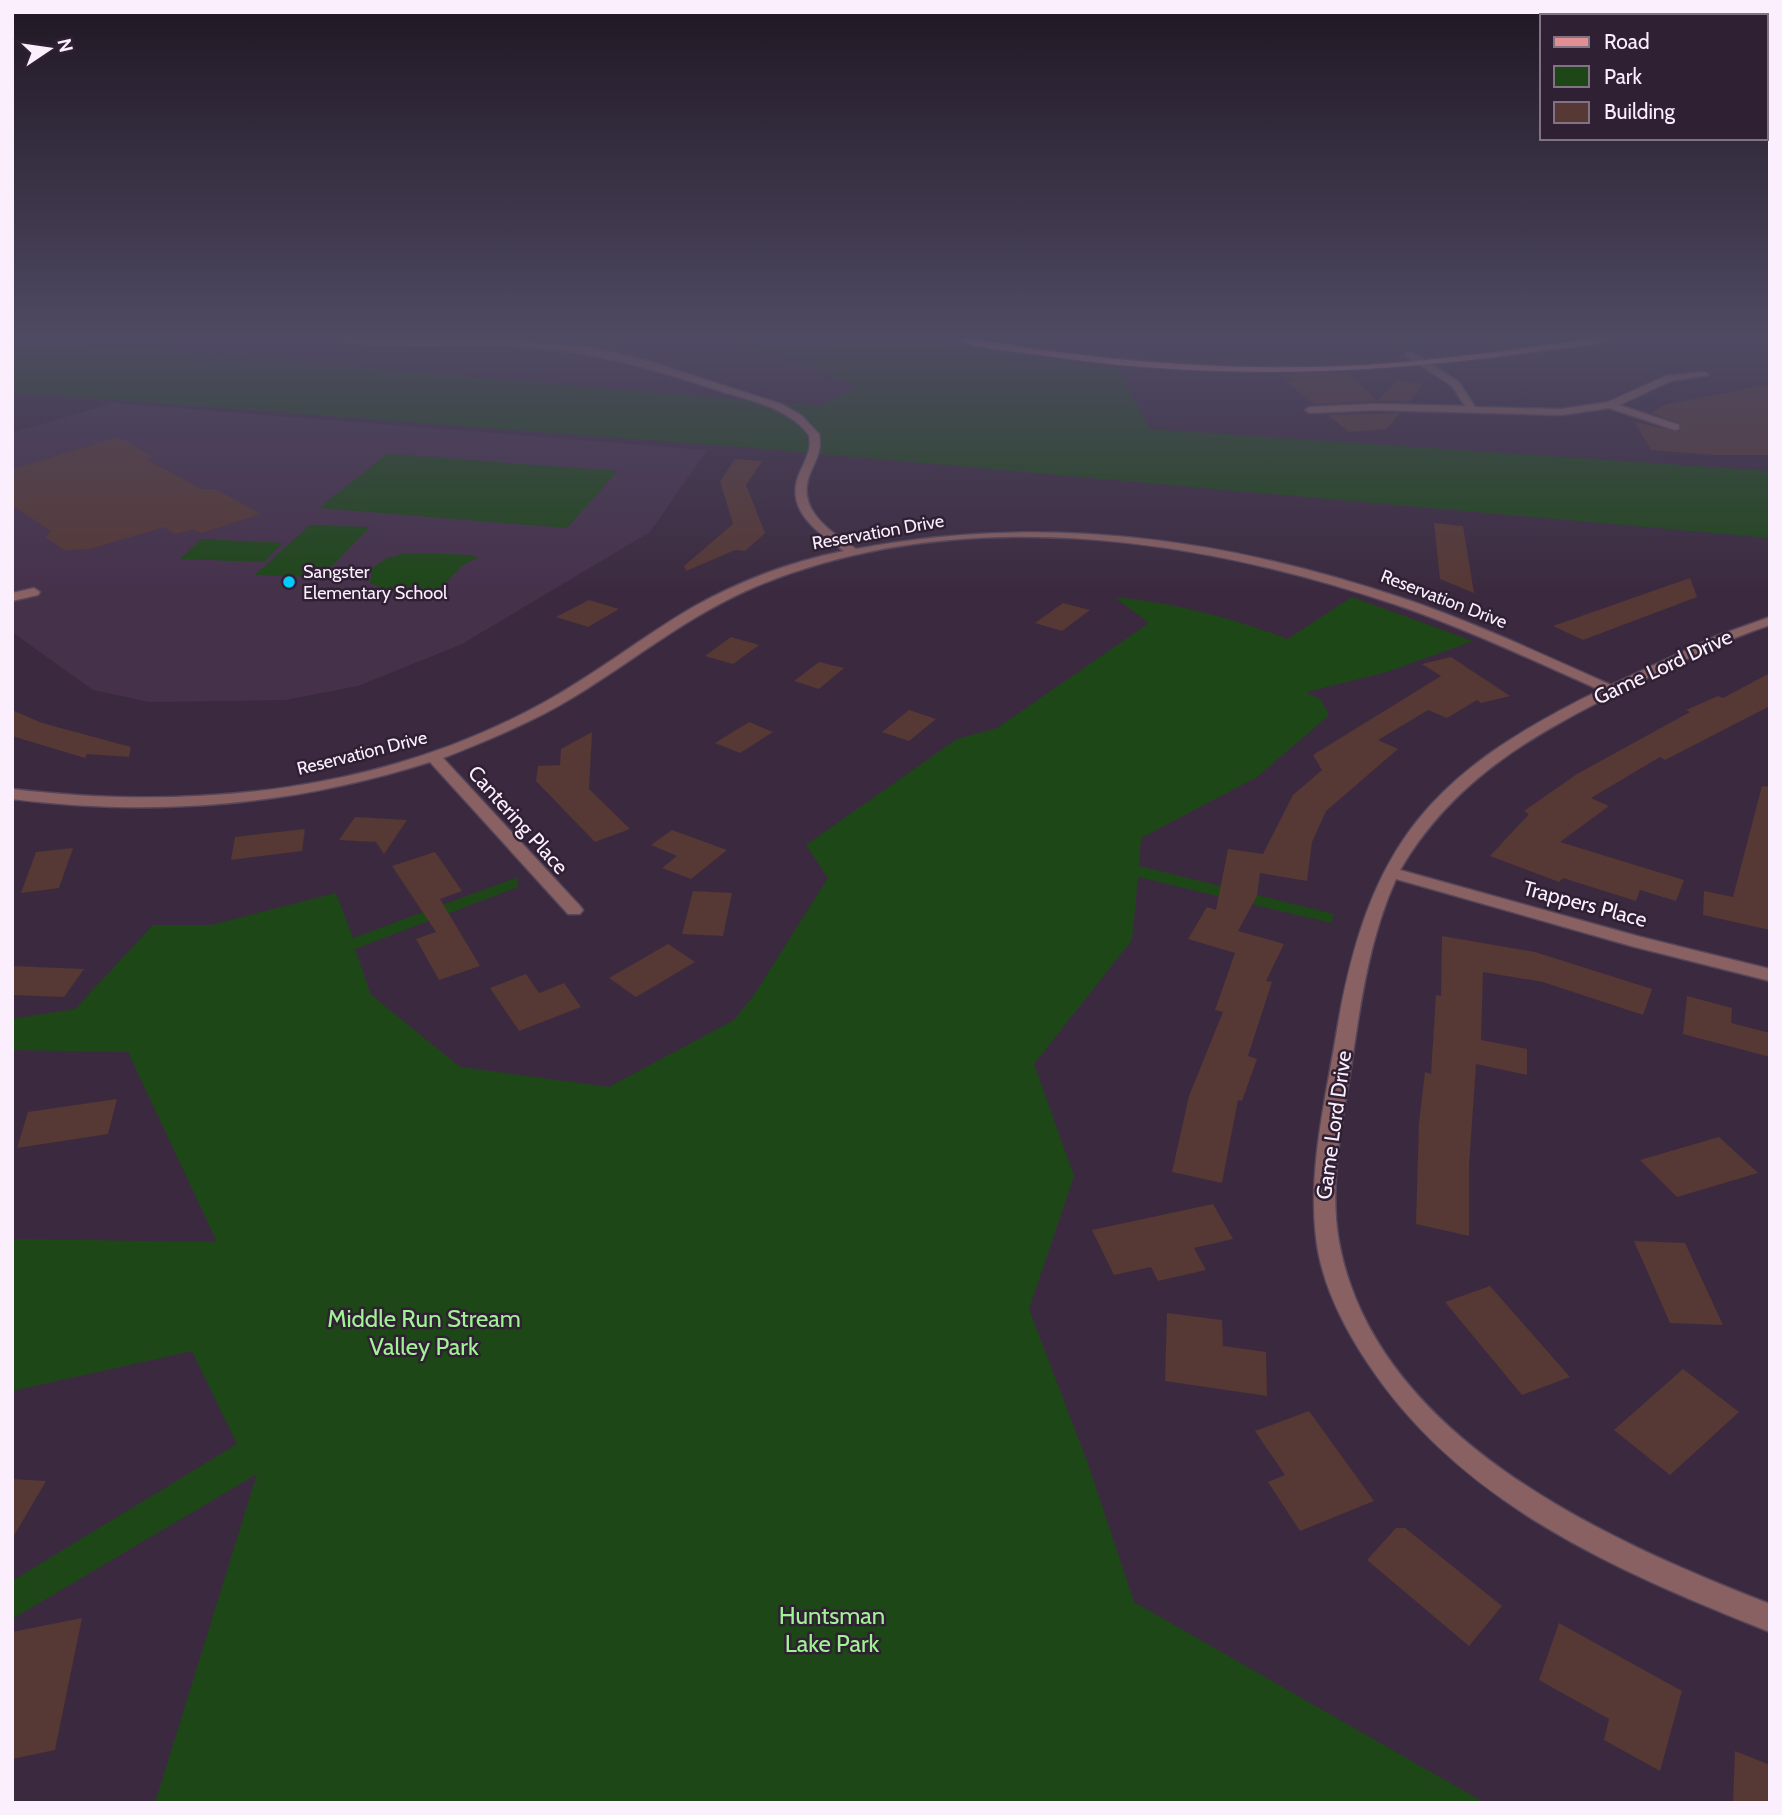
<svg xmlns="http://www.w3.org/2000/svg" width="1782" height="1815" font-family="Cabin,sans-serif">
<style>
.built{fill:#46314b}
.green{fill:#1e4718}
.building{fill:#563834}
.lines{fill:none;stroke-linecap:round;stroke-linejoin:round}
.minor-casing{stroke:#56465a;stroke-width:3}
.major-casing{stroke:#56465a;stroke-width:3}
.minor{fill:#8a6162;fill-rule:evenodd}
.major{fill:#e18f92;fill-rule:evenodd}
.poi-dot{fill:#03cbf9;stroke:#302034;stroke-width:2.5}
.labels{text-anchor:middle;stroke-width:5;stroke-linejoin:round;paint-order:stroke}
.far-street-label{font-size:18px;fill:#fbeffd;stroke:#302034}
.far-poi-label{font-size:18px;fill:#fbeffd;stroke:#302034;text-anchor:start}
.street-label{font-size:21px;fill:#fbeffd;stroke:#302034}
.near-park-label{font-size:24px;fill:#a1f294;stroke:#302034}
</style>
<rect width="100%" height="100%" fill="#3b2a3f"/>
<path class="built" d="M 113,403 L 707,450 L 650,532 L 462,644 L 358,686 L 285,700 L 149,702 L 93,690 L 12,632 L 12,433 Z"/>
<g class="green">
<path d="M 12,338 L 820,406 L 857,386 L 745,343 L 828,341 L 828,338 L 936,338 L 970,346 L 1116,367 L 1150,429 L 1770,471 L 1770,538 L 753,448 L 12,392 Z"/>
<path d="M 387,454 L 618,471 L 567,528 L 319,508 Z"/>
<path d="M 310,525 L 370,527 L 321,577 L 255,575 Z"/>
<path d="M 201,539 L 283,543 L 264,562 L 180,559 Z"/>
<path d="M 407,553 C 430,555 458,552 479,557 L 462,566 L 443,586 L 434,589 L 393,592 L 370,583 L 372,568 L 387,558 Z"/>
<path d="M 1115,597 C 1176,603 1231,618 1288,639 L 1352,597 L 1473,641 L 1387,672 L 1306,692 L 1321,700 L 1329,715 L 1257,777 L 1141,838 L 1139,866 L 1334,914 L 1331,923 L 1138,877 L 1132,940 L 1034,1064 L 1074,1176 L 1029,1309 L 1088,1464 L 1134,1602 L 1485,1803 L 155,1803 L 257,1474 L 12,1619 L 12,1581 L 237,1444 L 192,1351 L 12,1391 L 12,1239 L 217,1242 L 128,1052 L 12,1050 L 12,1019 L 75,1009 L 153,925 L 211,925 L 336,893 L 353,938 L 518,877 L 518,887 L 355,949 L 371,995 L 460,1067 L 609,1087 L 734,1020 L 754,995 L 828,878 L 806,845 L 957,739 L 997,728 L 1149,623 Z"/>
</g>
<g class="building">
<path d="M 1347,372 L 1377,401 L 1314,404 L 1286,382 L 1292,381 L 1280,374 Z"/>
<path d="M 1397,380 L 1424,385 L 1409,402 L 1377,401 Z"/>
<path d="M 1770,384 L 1770,455 L 1715,455 L 1651,450 L 1635,422 L 1680,432 L 1680,423 L 1651,413 L 1667,404 Z"/>
<path d="M 1400,413 L 1386,429 L 1349,432 L 1328,415 Z"/>
<path d="M 118,437 L 154,457 L 146,459 L 201,489 L 215,489 L 261,514 L 201,533 L 194,529 L 176,534 L 164,527 L 90,549 L 64,550 L 45,537 L 51,531 L 12,505 L 12,469 Z"/>
<path d="M 735,459 L 762,461 L 746,485 L 765,533 L 745,551 L 735,550 L 686,571 L 684,566 L 733,524 L 720,481 Z"/>
<path d="M 1434,523 L 1463,526 L 1474,593 L 1440,579 Z"/>
<path d="M 1690,578 L 1697,597 L 1583,640 L 1553,626 Z"/>
<path d="M 589,600 L 619,609 L 588,627 L 556,617 Z"/>
<path d="M 1063,603 L 1090,610 L 1062,631 L 1035,623 Z"/>
<path d="M 731,637 L 759,645 L 733,664 L 705,656 Z"/>
<path d="M 1451,657 L 1510,696 L 1481,703 L 1477,700 L 1447,718 L 1428,710 L 1378,740 L 1398,749 L 1326,811 L 1312,842 L 1307,881 L 1260,873 L 1257,896 L 1238,931 L 1284,944 L 1266,981 L 1272,982 L 1248,1056 L 1257,1059 L 1242,1101 L 1238,1100 L 1222,1183 L 1172,1172 L 1189,1096 L 1223,1012 L 1215,1010 L 1235,953 L 1188,939 L 1207,907 L 1216,910 L 1228,849 L 1263,854 L 1293,795 L 1322,770 L 1313,755 L 1441,676 L 1422,664 Z"/>
<path d="M 819,662 L 844,668 L 819,689 L 794,681 Z"/>
<path d="M 1770,673 L 1770,706 L 1665,760 L 1660,757 L 1591,798 L 1609,806 L 1560,842 L 1684,880 L 1676,901 L 1640,890 L 1636,901 L 1563,878 L 1559,882 L 1490,856 L 1529,814 L 1524,811 L 1577,774 L 1690,712 L 1686,710 L 1718,696 L 1723,698 Z"/>
<path d="M 12,710 L 42,723 L 131,747 L 129,757 L 87,754 L 85,758 L 12,736 Z"/>
<path d="M 909,710 L 936,719 L 909,741 L 882,732 Z"/>
<path d="M 749,722 L 773,732 L 740,753 L 715,743 Z"/>
<path d="M 592,732 L 589,789 L 630,829 L 595,842 L 536,781 L 538,766 L 560,765 L 561,749 Z"/>
<path d="M 1762,786 L 1770,787 L 1770,930 L 1703,915 L 1704,891 L 1733,897 Z"/>
<path d="M 355,817 L 407,820 L 384,854 L 376,842 L 339,840 Z"/>
<path d="M 305,829 L 302,851 L 231,860 L 235,837 Z"/>
<path d="M 672,830 L 727,850 L 691,879 L 662,868 L 677,856 L 651,845 Z"/>
<path d="M 73,848 L 59,888 L 21,893 L 36,852 Z"/>
<path d="M 435,852 L 462,891 L 440,899 L 480,966 L 439,980 L 416,939 L 436,932 L 392,866 Z"/>
<path d="M 693,891 L 732,893 L 723,936 L 682,934 Z"/>
<path d="M 1442,936 L 1535,952 L 1652,989 L 1643,1015 L 1543,982 L 1483,972 L 1481,1040 L 1527,1049 L 1527,1075 L 1476,1064 L 1469,1166 L 1469,1236 L 1416,1224 L 1419,1123 L 1425,1072 L 1431,1074 L 1436,995 L 1441,996 Z"/>
<path d="M 668,944 L 695,962 L 636,997 L 609,978 Z"/>
<path d="M 12,966 L 84,969 L 64,997 L 12,995 Z"/>
<path d="M 526,974 L 539,993 L 564,983 L 581,1007 L 519,1031 L 490,988 Z"/>
<path d="M 1687,996 L 1732,1008 L 1731,1023 L 1770,1033 L 1770,1057 L 1683,1034 Z"/>
<path d="M 117,1099 L 108,1134 L 17,1148 L 28,1112 Z"/>
<path d="M 1719,1137 L 1758,1173 L 1677,1197 L 1640,1160 Z"/>
<path d="M 1213,1204 L 1233,1239 L 1194,1248 L 1206,1270 L 1158,1281 L 1151,1267 L 1114,1275 L 1092,1230 Z"/>
<path d="M 1634,1241 L 1685,1243 L 1723,1325 L 1670,1323 Z"/>
<path d="M 1490,1286 L 1570,1377 L 1522,1395 L 1445,1302 Z"/>
<path d="M 1167,1313 L 1222,1320 L 1223,1346 L 1266,1352 L 1267,1396 L 1165,1381 Z"/>
<path d="M 1683,1369 L 1739,1412 L 1670,1475 L 1614,1430 Z"/>
<path d="M 1309,1411 L 1374,1501 L 1300,1531 L 1268,1482 L 1285,1475 L 1255,1431 Z"/>
<path d="M 12,1479 L 46,1481 L 12,1539 Z"/>
<path d="M 1396,1528 L 1405,1528 L 1502,1606 L 1469,1646 L 1367,1560 Z"/>
<path d="M 82,1618 L 55,1750 L 12,1759 L 12,1632 Z"/>
<path d="M 1559,1623 L 1682,1691 L 1660,1771 L 1604,1740 L 1609,1719 L 1539,1680 Z"/>
<path d="M 1735,1751 L 1770,1765 L 1770,1803 L 1733,1803 Z"/>
</g>
<g class="lines">
<defs>
<g id="minor">
<path d="M 334,338 L 517,341 L 595,348 L 654,363 L 781,404 L 801,415 L 819,434 C 822,449 817,458 811,471 C 794,509 829,530 856,549 C 1044,513 1225,538 1405,599 C 1476,623 1543,655 1611,685 L 1714,637 L 1770,617 L 1770,625 C 1722,641 1678,663 1633,685 C 1539,731 1455,776 1400,870 L 1641,937 L 1770,969 L 1770,981 L 1631,946 L 1396,879 C 1368,941 1360,1007 1350,1074 C 1341,1129 1329,1187 1339,1242 C 1375,1437 1605,1540 1770,1604 L 1770,1632 C 1617,1571 1460,1504 1367,1362 C 1342,1324 1321,1282 1316,1237 C 1308,1168 1326,1098 1337,1030 C 1369,843 1431,773 1600,690 C 1532,660 1465,628 1394,604 C 1194,537 959,502 757,586 C 692,613 637,658 577,695 C 535,721 489,740 443,758 L 580,906 L 583,910 L 580,914 L 568,914 L 430,762 C 291,806 156,817 12,799 L 12,789 C 192,811 382,792 543,703 C 596,674 643,636 695,606 C 740,581 793,561 844,551 C 817,532 783,509 800,472 C 806,459 812,449 809,435 C 788,407 751,401 720,391 C 635,363 577,347 487,345 C 459,345 351,349 334,338 Z"/>
<path d="M 1406,352 L 1412,352 L 1459,382 L 1475,407 L 1562,409 L 1608,402 L 1666,376 L 1704,372 L 1709,375 L 1671,381 L 1619,405 L 1679,425 L 1679,429 L 1675,430 L 1609,408 L 1562,415 L 1375,410 L 1310,413 L 1305,410 L 1310,407 L 1375,404 L 1465,406 L 1452,386 L 1406,356 Z"/>
<path d="M 34,588 L 40,592 L 38,595 L 12,601 L 12,593 Z"/>
</g>
<path id="major" d="M 953,338 L 969,338 C 1100,362 1233,372 1367,365 C 1444,360 1519,349 1595,338 L 1614,338 C 1601,346 1565,347 1547,350 C 1378,375 1210,381 1040,355 C 1020,352 968,348 953,338 Z"/>
</defs>
<use href="#minor" class="minor-casing"/>
<use href="#major" class="major-casing"/>
<use href="#minor" class="minor"/>
<use href="#major" class="major"/>
</g>
<linearGradient id="sky" x2="0" y2="1"><stop stop-color="#201723"/><stop offset="0.57" stop-color="#4f4a63"/><stop offset="1" stop-color="#4f4a63" stop-opacity="0"/></linearGradient>
<rect width="1782" height="592" fill="url(#sky)"/>
<circle class="poi-dot" cx="289" cy="582" r="7"/>
<g class="labels">
<g class="far-street-label">
<text transform="translate(878 532) rotate(-10)" y="6">Reservation Drive</text>
<text transform="translate(1444 599) rotate(21)" y="6">Reservation Drive</text>
<text transform="translate(362 753) rotate(-14)" y="6">Reservation Drive</text>
</g>
<g class="far-poi-label">
<text x="303" y="578">Sangster<tspan x="303" dy="21">Elementary School</tspan></text>
</g>
<g class="street-label">
<text transform="translate(1663 667) rotate(-25)" y="7">Game Lord Drive</text>
<text transform="translate(518 820) rotate(48)" y="7">Cantering Place</text>
<text transform="translate(1585 904) rotate(15)" y="7">Trappers Place</text>
<text transform="translate(1334 1125) rotate(-82)" y="7">Game Lord Drive</text>
</g>
<g class="near-park-label">
<text x="424" y="1327">Middle Run Stream<tspan x="424" dy="28">Valley Park</tspan></text>
<text x="832" y="1624">Huntsman<tspan x="832" dy="28">Lake Park</tspan></text>
</g>
</g>
<rect width="1782" height="1815" fill="none" stroke="#fbeffd" stroke-width="28"/>
<rect x="1540" y="14" width="228" height="126" fill="#302034" stroke="#817384" stroke-width="2"/>
<rect x="1554" y="37" width="35" height="10" fill="#e18f92" stroke="#817384" stroke-width="2"/>
<text x="1604" y="49" font-size="21" fill="#fbeffd">Road</text>
<rect x="1554" y="66" width="35" height="21" fill="#1e4718" stroke="#817384" stroke-width="2"/>
<text x="1604" y="84" font-size="21" fill="#fbeffd">Park</text>
<rect x="1554" y="102" width="35" height="21" fill="#563834" stroke="#817384" stroke-width="2"/>
<text x="1604" y="119" font-size="21" fill="#fbeffd">Building</text>
<g transform="translate(49 49) rotate(77)" stroke="#302034" stroke-width="5" paint-order="stroke">
<path d="M0-5L12 26L0 18L-12 26Z" fill="#fbeffd"/>
<text y="-10" font-size="19" font-weight="bold" text-anchor="middle" fill="#fbeffd">N</text>
</g>
</svg>
